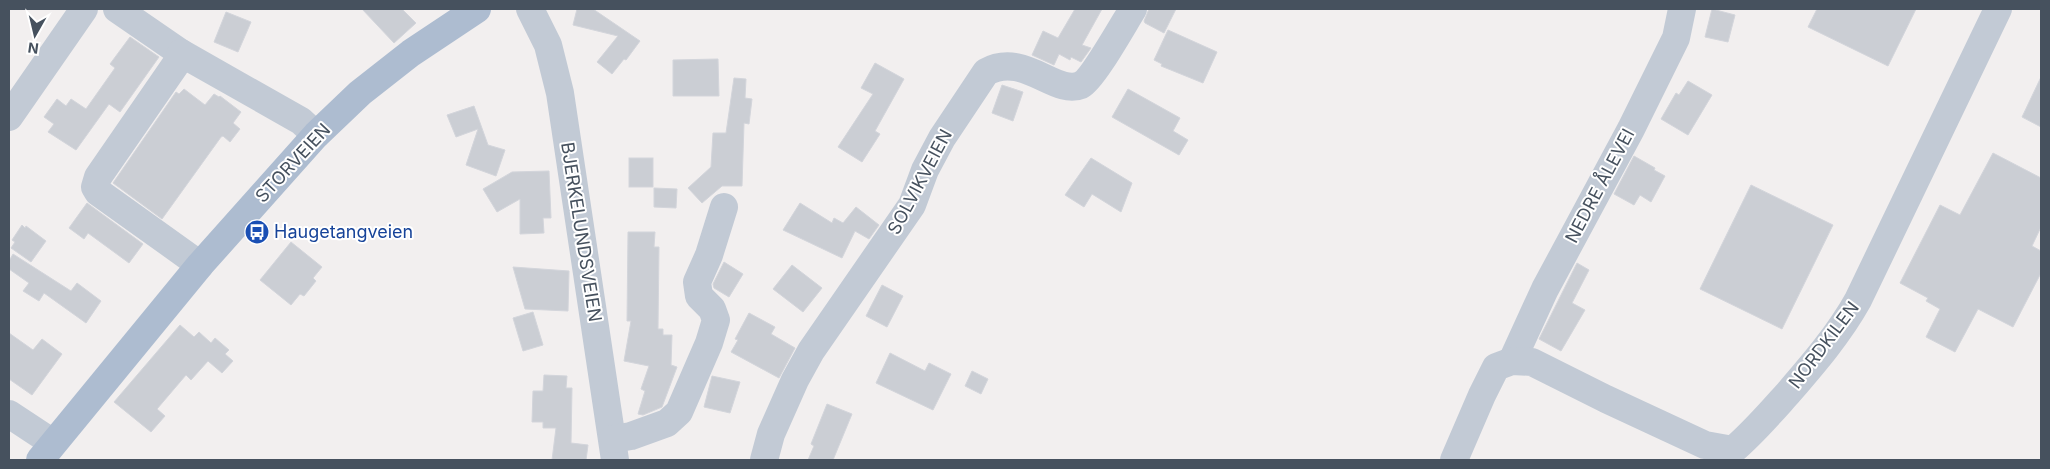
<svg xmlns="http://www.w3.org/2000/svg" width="2050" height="469" font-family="Inter,sans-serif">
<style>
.building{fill:#cbced4;stroke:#d3d5db}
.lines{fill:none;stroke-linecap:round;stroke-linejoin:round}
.minor{stroke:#c2cad5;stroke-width:28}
.major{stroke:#adbcd0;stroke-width:28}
.labels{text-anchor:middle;stroke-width:4;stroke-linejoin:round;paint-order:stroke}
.street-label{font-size:18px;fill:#46515e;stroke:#fff}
.transit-label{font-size:18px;fill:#164399;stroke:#fff;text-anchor:start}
</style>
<rect width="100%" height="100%" fill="#f2efef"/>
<g class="building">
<path d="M 362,9 L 402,9 L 416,23 L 394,43 Z"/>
<path d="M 577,9 L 593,9 L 640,41 L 626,60 L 624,59 L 612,74 L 597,62 L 618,36 L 573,25 Z"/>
<path d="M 1075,9 L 1102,9 L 1082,45 L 1091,48 L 1081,62 L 1071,57 L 1070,60 L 1059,54 L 1054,65 L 1032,55 L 1043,31 L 1058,38 Z"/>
<path d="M 1149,9 L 1176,9 L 1164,33 L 1145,23 L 1144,21 Z"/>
<path d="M 1712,9 L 1735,15 L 1728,42 L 1705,37 Z"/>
<path d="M 1817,9 L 1916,9 L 1888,66 L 1808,27 Z"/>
<path d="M 226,12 L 251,22 L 238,52 L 214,42 Z"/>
<path d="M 1168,30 L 1217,52 L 1203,83 L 1161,66 L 1162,64 L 1154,60 Z"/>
<path d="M 130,37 L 159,57 L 120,112 L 109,104 L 76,150 L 48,132 L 54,124 L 44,117 L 57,99 L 66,106 L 71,99 L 86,109 L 115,68 L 110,64 Z"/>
<path d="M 718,59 L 719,96 L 673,96 L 673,60 Z"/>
<path d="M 875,63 L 904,79 L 875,131 L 880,134 L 862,162 L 838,147 L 873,94 L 861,88 Z"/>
<path d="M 2041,77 L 2041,127 L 2022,117 Z"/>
<path d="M 734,78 L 746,79 L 745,98 L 752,99 L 749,124 L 744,123 L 742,186 L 722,186 L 702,203 L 688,188 L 711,167 L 713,133 L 726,133 Z"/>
<path d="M 1688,81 L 1712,95 L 1688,135 L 1661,119 L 1676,93 L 1679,95 Z"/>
<path d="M 1002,85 L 1023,92 L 1013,121 L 992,113 Z"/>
<path d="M 184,89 L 205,105 L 214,94 L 219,97 L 220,96 L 241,112 L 233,123 L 240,129 L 230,142 L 223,136 L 221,137 L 162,219 L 113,183 L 176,92 L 179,94 Z"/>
<path d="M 1128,89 L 1180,118 L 1173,131 L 1188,140 L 1179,155 L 1112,117 Z"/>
<path d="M 474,106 L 488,145 L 505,150 L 496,176 L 466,165 L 478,129 L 456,137 L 447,115 Z"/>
<path d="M 1993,153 L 2041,178 L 2041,227 L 2032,246 L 2041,251 L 2041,273 L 2013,327 L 1978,309 L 1955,352 L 1926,337 L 1940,309 L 1926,301 L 1928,298 L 1900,283 L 1940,205 L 1960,215 Z"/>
<path d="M 1634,156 L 1655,168 L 1654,170 L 1665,176 L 1651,202 L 1640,195 L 1634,205 L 1614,194 Z"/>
<rect x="629" y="158" width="24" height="29"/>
<path d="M 1091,158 L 1132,183 L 1121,212 L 1092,194 L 1084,207 L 1065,195 Z"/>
<path d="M 549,171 L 551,218 L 543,218 L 544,233 L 520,234 L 520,199 L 497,212 L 483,189 L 512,172 Z"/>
<path d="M 1751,185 L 1833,225 L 1782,329 L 1700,289 Z"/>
<path d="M 654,188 L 677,189 L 676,208 L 654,207 Z"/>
<path d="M 87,203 L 143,244 L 129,263 L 88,233 L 84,239 L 69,228 Z"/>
<path d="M 800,203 L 832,223 L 834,218 L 843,223 L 856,207 L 879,225 L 869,239 L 855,231 L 842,258 L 783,230 Z"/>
<path d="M 22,225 L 25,228 L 26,226 L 46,241 L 31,262 L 11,248 L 15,242 L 12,240 Z"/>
<path d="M 628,232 L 655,232 L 654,247 L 659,247 L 658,329 L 663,329 L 663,335 L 672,335 L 671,365 L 677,367 L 662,407 L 643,415 L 638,414 L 645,391 L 641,389 L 649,366 L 624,361 L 631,321 L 627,321 Z"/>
<path d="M 291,242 L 322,267 L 313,278 L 316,281 L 304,296 L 300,294 L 291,305 L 260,280 Z"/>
<path d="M 13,254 L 71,291 L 77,283 L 101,301 L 86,323 L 44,293 L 39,301 L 23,291 L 29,283 L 9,269 L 9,261 Z"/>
<path d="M 724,262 L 743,274 L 729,297 L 714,288 L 713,284 Z"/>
<path d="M 1577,263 L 1589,270 L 1572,303 L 1585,310 L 1561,351 L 1539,339 Z"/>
<path d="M 792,265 L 822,288 L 803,312 L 773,289 Z"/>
<path d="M 513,267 L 569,271 L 568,311 L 525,309 Z"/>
<path d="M 882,285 L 903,296 L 887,327 L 866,316 Z"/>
<path d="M 533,312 L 543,345 L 523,351 L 513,318 Z"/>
<path d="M 749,313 L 775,327 L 771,334 L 795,348 L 779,378 L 731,352 L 738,340 L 735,339 Z"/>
<path d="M 180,325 L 194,337 L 199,332 L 211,343 L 215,338 L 229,350 L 225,354 L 233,361 L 222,373 L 208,361 L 191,380 L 186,375 L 157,409 L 165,416 L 151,432 L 114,402 Z"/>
<path d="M 9,333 L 33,350 L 42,339 L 62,354 L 32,395 L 9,379 Z"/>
<path d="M 890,353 L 925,371 L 929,363 L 951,374 L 933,410 L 876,383 Z"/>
<path d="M 972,371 L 988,379 L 981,394 L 965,386 Z"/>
<path d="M 544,375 L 567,376 L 566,388 L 572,388 L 571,443 L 588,445 L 586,460 L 552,460 L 556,428 L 543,428 L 543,422 L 532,422 L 533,391 L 543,391 Z"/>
<path d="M 712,376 L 740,382 L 730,413 L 704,407 Z"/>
<path d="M 827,404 L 852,414 L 833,460 L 808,460 L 814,446 L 811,444 Z"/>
</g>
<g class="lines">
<g class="minor">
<path d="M 117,9 L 181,53 L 301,121 L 316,135"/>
<path d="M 530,9 L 548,45 L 560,93 L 615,460"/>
<path d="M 181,53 L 176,64 L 98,177 L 95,187 L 98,192 L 200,265"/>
<path d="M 9,117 L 84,9"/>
<path d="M 1512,361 L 1545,289 L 1631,129 L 1676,38 L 1682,9"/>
<path d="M 9,414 L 53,443"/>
<path d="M 613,439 L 631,436 L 667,423 L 679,412 L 709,343 L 716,320 L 712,309 L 699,296 L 697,282 L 709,255 L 724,207"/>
<path d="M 764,460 L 771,434 L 795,380 L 811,351 L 912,205 L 925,170 L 942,138 L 986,72 C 1024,51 1055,96 1081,85 C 1093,79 1124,23 1133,9"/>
<path d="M 1454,460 L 1482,395 L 1496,367 L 1512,361 L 1532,362 L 1606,399 L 1705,445 L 1733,450 C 1754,432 1771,412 1789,392 C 1814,363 1839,334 1858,300 L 1998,9"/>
</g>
<path class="major" d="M 40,460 L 200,265 L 316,135 L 360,93 L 411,53 L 477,9"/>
</g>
<defs>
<symbol id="bus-disc" viewBox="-11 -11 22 22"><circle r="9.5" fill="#1a4fb4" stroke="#fff"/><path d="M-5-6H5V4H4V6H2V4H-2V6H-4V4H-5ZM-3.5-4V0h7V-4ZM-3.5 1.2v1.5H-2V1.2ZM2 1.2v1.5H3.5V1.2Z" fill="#fff"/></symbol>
</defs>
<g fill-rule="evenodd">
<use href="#bus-disc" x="243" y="218" width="28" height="28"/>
</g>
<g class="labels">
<g class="street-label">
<text transform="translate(293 163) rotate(-47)" y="6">STORVEIEN</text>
<text transform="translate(920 182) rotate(-62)" y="6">SOLVIKVEIEN</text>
<text transform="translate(1600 186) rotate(-62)" y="6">NEDRE ÅLEVEI</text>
<text transform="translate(581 232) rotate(81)" y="6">BJERKELUNDSVEIEN</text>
<text transform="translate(1824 345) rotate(-53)" y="6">NORDKILEN</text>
</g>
<g class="transit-label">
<text x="274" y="238">Haugetangveien</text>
</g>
</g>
<rect width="2050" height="469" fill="none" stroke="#46515e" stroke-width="20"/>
<g transform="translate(35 35) rotate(188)" stroke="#ffffff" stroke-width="4" paint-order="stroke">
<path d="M0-4L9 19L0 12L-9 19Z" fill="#46515e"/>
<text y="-8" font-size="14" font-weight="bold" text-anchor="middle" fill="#46515e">N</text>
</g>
</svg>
